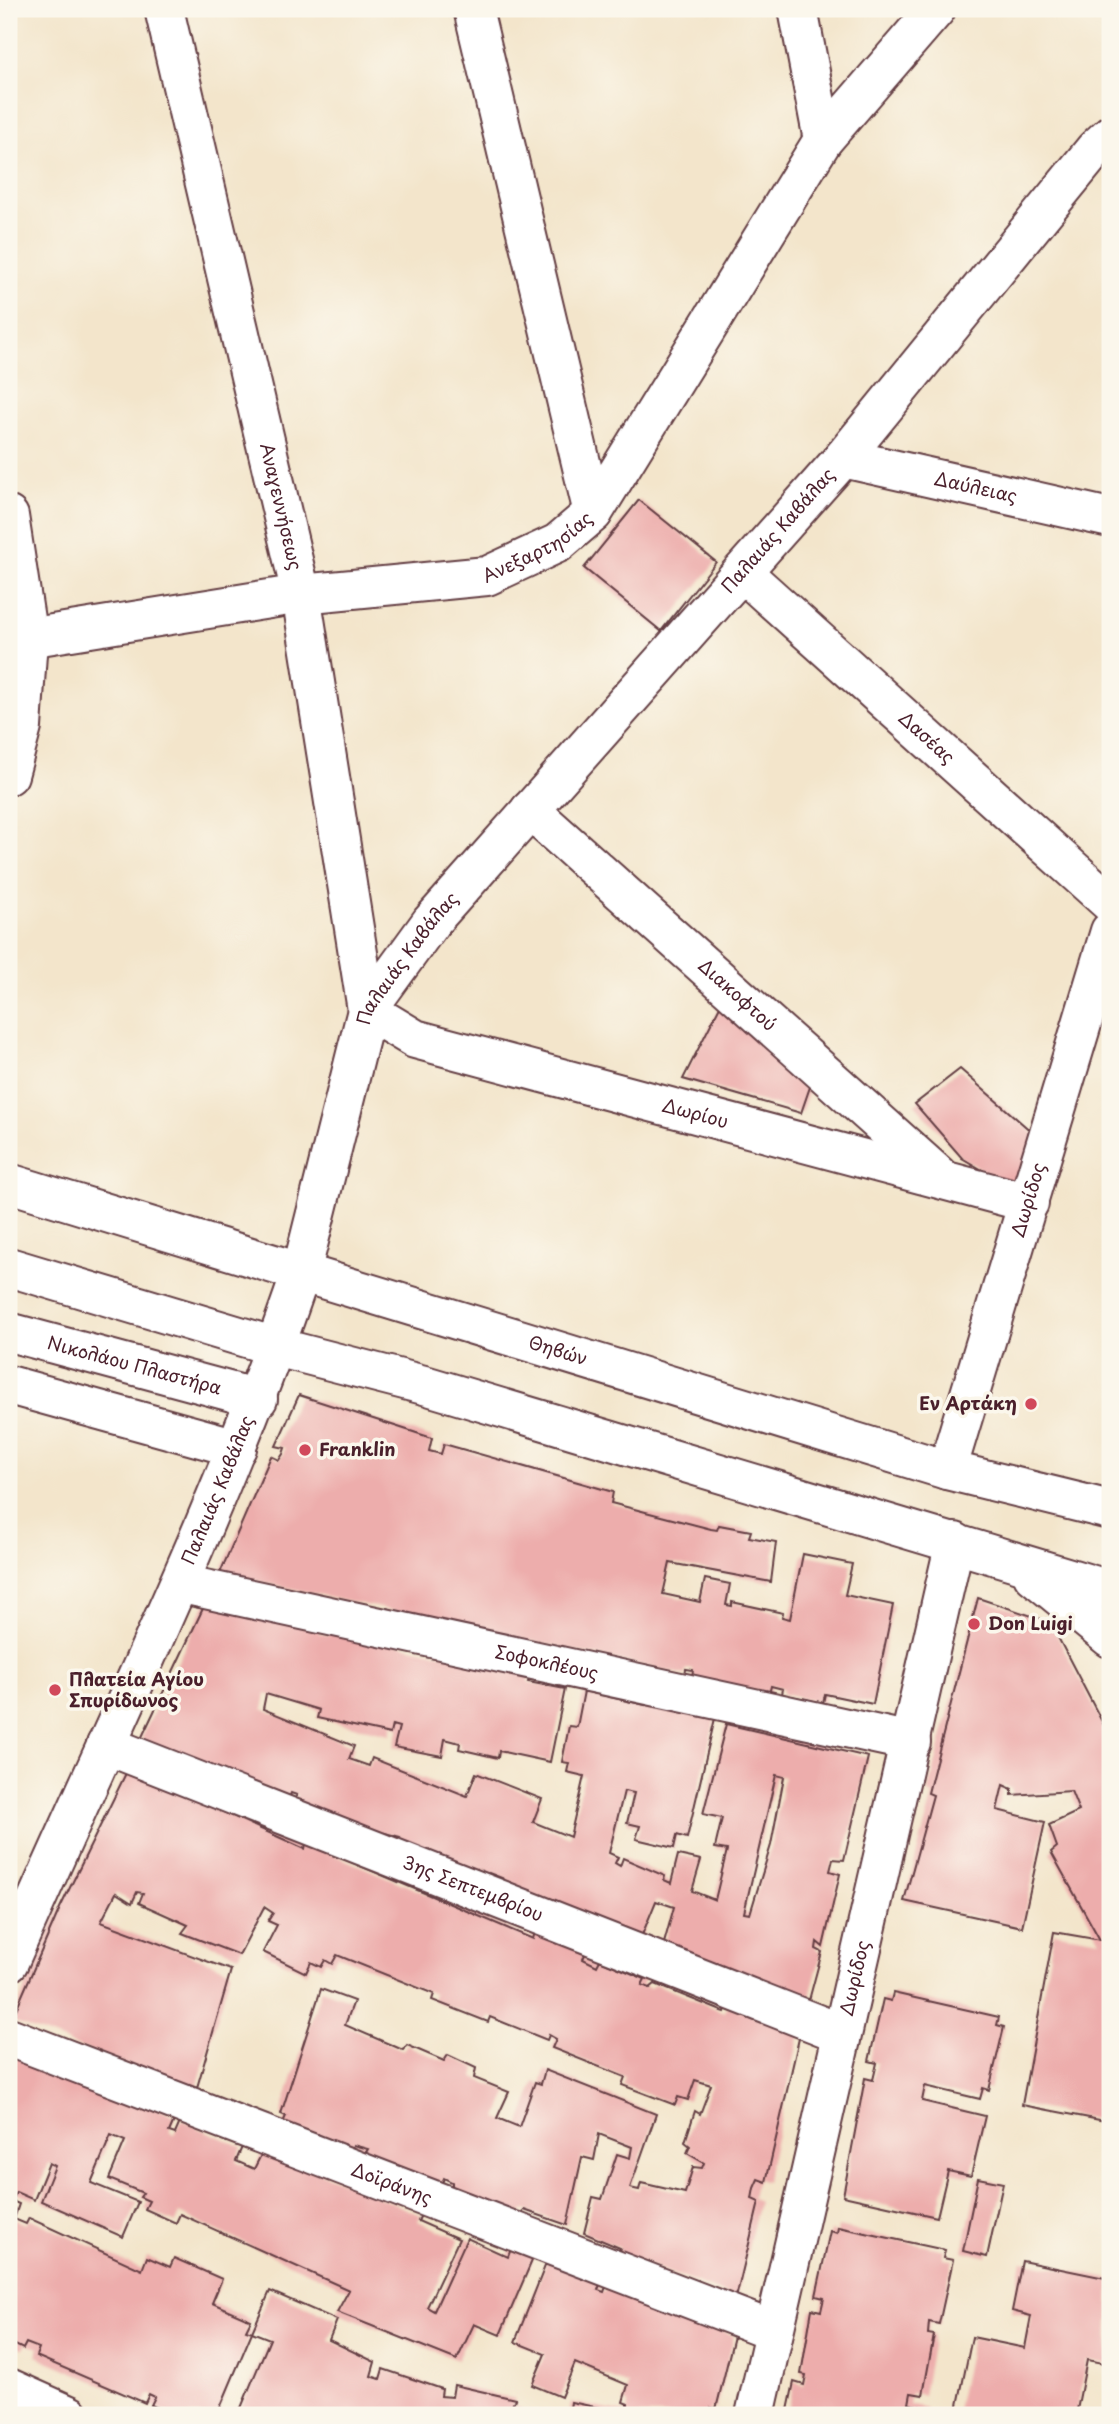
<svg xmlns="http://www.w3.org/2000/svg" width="1119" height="2424" font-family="'Playpen Sans',sans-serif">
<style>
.building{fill:#edadac;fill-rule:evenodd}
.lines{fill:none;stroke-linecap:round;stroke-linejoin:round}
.street-casing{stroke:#633d43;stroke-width:42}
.secondary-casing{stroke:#633d43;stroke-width:42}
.street{stroke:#fff;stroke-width:38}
.secondary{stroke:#fff;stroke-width:38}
.poi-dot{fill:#d1495b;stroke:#fbf7ec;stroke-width:2.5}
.labels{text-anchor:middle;stroke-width:7;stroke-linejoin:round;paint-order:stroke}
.street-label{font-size:18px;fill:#4a1f2b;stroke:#fbf7ec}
.poi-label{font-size:18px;font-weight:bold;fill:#4a1f2b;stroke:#fbf7ec;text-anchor:start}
</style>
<rect width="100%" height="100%" fill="#fbf7ec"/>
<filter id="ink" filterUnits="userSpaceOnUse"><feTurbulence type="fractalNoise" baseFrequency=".0143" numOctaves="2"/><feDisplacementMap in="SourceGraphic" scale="14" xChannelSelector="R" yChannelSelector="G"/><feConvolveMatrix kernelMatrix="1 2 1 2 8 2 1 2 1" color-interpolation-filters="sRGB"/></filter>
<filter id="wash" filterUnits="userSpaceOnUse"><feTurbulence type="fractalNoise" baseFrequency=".00686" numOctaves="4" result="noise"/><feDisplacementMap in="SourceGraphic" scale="28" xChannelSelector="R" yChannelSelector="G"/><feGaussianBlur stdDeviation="1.57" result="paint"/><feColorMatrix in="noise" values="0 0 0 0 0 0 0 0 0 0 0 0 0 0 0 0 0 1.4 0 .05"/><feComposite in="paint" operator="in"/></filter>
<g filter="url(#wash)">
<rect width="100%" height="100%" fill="#f3e5cb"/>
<g id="blocks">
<g class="building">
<path d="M 639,500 L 716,562 L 661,631 L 584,568 Z"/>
<path d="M 722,1002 L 812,1081 L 801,1113 L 683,1079 Z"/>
<path d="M 960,1069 L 1041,1140 L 1013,1188 L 962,1158 L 915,1104 Z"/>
<path d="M 299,1395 L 432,1438 L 429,1451 L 441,1454 L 444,1444 L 613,1492 L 611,1503 L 711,1529 L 717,1530 L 719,1525 L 751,1531 L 749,1537 L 776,1542 L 771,1582 L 670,1563 L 663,1594 L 700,1602 L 705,1579 L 730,1584 L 726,1605 L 732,1606 L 732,1602 L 783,1613 L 782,1617 L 790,1619 L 803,1554 L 852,1564 L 845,1595 L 893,1605 L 873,1704 L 825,1694 L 823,1703 L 782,1694 L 783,1689 L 771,1686 L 769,1694 L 692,1678 L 693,1670 L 686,1669 L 685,1675 L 220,1573 L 271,1456 L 279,1460 L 283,1454 L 285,1448 L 276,1446 Z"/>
<path d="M 978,1598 L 1050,1622 L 1110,1737 L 1110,2122 L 1022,2105 L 1054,1932 L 1100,1940 L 1051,1852 L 1057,1847 L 1049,1825 L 1079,1811 L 1071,1791 L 1012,1795 L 1012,1789 L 1003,1785 L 997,1810 L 1045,1822 L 1022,1927 L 904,1901 L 933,1795 L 928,1793 Z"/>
<path d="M 207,1600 L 320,1626 L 319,1633 L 328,1635 L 328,1629 L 530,1673 L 528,1682 L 565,1689 L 550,1762 L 499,1751 L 498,1758 L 459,1749 L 460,1743 L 445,1739 L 442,1756 L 394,1747 L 399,1727 L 392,1725 L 390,1734 L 317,1718 L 319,1710 L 266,1694 L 263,1709 L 354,1746 L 349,1759 L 369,1766 L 372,1758 L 467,1796 L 476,1773 L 542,1799 L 533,1822 L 570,1837 L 584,1776 L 567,1772 L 569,1763 L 562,1762 L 569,1726 L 577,1727 L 584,1691 L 645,1705 L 646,1698 L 716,1714 L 687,1838 L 677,1835 L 674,1848 L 636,1839 L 640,1826 L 627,1823 L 634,1793 L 624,1791 L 609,1853 L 618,1857 L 615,1863 L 620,1866 L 623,1858 L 665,1876 L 664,1880 L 671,1883 L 678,1855 L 701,1860 L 692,1891 L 715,1900 L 727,1850 L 715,1848 L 722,1818 L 703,1814 L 726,1724 L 868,1757 L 844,1860 L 833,1859 L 830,1871 L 840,1874 L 823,1947 L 817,1942 L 816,1949 L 822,1952 L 808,2004 L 663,1947 L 674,1907 L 656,1901 L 640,1940 L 500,1884 L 502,1878 L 489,1873 L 486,1880 L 397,1845 L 400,1837 L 385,1833 L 384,1838 L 294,1801 L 297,1795 L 291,1793 L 289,1798 L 141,1739 ZM 776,1775 L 784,1777 L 771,1845 L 750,1914 L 744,1913 Z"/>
<path d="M 128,1769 L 305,1849 L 306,1843 L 533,1939 L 535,1932 L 586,1952 L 583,1959 L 597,1966 L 600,1960 L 645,1979 L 642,1985 L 650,1988 L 655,1984 L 719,2010 L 725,2012 L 727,2005 L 800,2034 L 766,2182 L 758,2179 L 754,2188 L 752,2199 L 759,2202 L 736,2298 L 617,2253 L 620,2248 L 584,2233 L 593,2197 L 602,2199 L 617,2154 L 630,2158 L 632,2147 L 599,2134 L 594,2160 L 582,2157 L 567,2225 L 524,2210 L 519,2215 L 452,2191 L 452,2182 L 444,2178 L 441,2185 L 365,2154 L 368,2149 L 353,2145 L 351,2151 L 282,2125 L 286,2116 L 281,2114 L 321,1989 L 354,2001 L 345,2025 L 403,2050 L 407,2045 L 444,2061 L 448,2055 L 476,2068 L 474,2078 L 509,2092 L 497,2118 L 519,2127 L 535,2082 L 541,2084 L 545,2070 L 656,2114 L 630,2188 L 639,2190 L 641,2183 L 685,2193 L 693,2167 L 702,2168 L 704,2163 L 687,2153 L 690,2146 L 685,2142 L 695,2111 L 700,2114 L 711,2085 L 695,2080 L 688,2100 L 678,2097 L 675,2105 L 622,2085 L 625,2077 L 552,2048 L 556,2039 L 549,2035 L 547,2040 L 490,2017 L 488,2022 L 432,2000 L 434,1994 L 337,1955 L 332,1964 L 325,1960 L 321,1967 L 311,1962 L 306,1973 L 263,1952 L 277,1925 L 268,1921 L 273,1913 L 264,1907 L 239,1955 L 182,1933 L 188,1925 L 139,1903 L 143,1893 L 137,1892 L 132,1903 L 116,1893 L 101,1922 L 231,1970 L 196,2091 L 11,2021 L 60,1908 Z"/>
<path d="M 893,1993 L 999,2017 L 997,2025 L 1004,2027 L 989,2090 L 983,2088 L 980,2099 L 925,2086 L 922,2101 L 985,2116 L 971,2176 L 948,2171 L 937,2217 L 843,2196 L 865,2078 L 873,2080 L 877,2063 L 869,2061 L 883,1999 L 891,2001 Z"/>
<path d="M 9,2052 L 176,2116 L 169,2132 L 175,2134 L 181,2120 L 242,2147 L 236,2161 L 254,2169 L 264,2149 L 421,2215 L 418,2221 L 459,2239 L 427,2307 L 434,2311 L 467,2238 L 508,2257 L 512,2246 L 534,2256 L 500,2335 L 474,2324 L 457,2360 L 337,2312 L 349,2290 L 180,2214 L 176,2223 L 145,2209 L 149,2201 L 140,2197 L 143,2193 L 109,2179 L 125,2141 L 111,2135 L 91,2183 L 138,2202 L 123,2237 L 41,2201 L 55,2166 L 49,2163 L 34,2200 L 16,2192 L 12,2201 L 19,2204 L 14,2219 L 26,2224 L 29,2218 L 142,2270 L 147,2257 L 170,2267 L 174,2258 L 222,2279 L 212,2303 L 251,2320 L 246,2330 L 252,2332 L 270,2291 L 337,2320 L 329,2340 L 375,2362 L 371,2376 L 380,2379 L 383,2369 L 442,2389 L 441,2396 L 452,2397 L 454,2385 L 515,2399 L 512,2406 L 522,2409 L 521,2415 L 238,2415 L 270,2339 L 252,2332 L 217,2415 L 174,2415 L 151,2405 L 155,2397 L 149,2394 L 145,2403 L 36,2356 L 39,2348 L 26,2343 L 23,2349 L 9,2342 Z"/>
<path d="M 978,2178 L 1003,2183 L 987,2257 L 963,2251 Z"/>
<path d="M 838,2227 L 945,2250 L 943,2258 L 953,2260 L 939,2324 L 929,2322 L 928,2334 L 934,2335 L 923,2395 L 911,2393 L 909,2404 L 926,2408 L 924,2415 L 787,2415 L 794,2382 L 804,2385 L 806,2375 L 801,2374 L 812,2309 L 821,2311 L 824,2298 L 816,2296 L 830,2231 L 837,2233 Z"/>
<path d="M 547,2261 L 601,2282 L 598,2290 L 604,2292 L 607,2284 L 734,2336 L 716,2409 L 711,2408 L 709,2415 L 569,2415 L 571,2402 L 628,2414 L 628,2404 L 623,2402 L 628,2385 L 575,2363 L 561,2397 L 532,2385 L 545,2354 L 515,2342 Z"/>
<path d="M 1022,2261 L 1110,2279 L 1108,2364 L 1087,2360 L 1076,2415 L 956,2415 L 972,2337 L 1025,2348 L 1031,2316 L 1012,2311 Z"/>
</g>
</g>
</g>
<g filter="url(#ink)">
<use href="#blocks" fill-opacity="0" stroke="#633d43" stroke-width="2"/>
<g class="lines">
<defs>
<g id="street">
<path id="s1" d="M 164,9 L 301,594 L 367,1010"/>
<path d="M 473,9 L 593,513"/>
<path d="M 798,9 L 823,140"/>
<path id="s2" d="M 843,458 L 1110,518"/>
<path d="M 9,516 L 28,639 L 22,727 L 9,775"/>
<path id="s3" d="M 742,572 L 1110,903"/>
<path id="s4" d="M 9,641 L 301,594 L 487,576 L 558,543 L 593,513 L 823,140 L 936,9"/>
<path id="s5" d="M 530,810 L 938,1175"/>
<path id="s6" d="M 367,1010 L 415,1039 L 1029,1203"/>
<path id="s7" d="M 301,1273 L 367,1010 L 431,922 L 843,458 L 1095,149 L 1110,135"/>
<path id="s8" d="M 9,1332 L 258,1399"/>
<path id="s9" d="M 947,1470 L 1110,931"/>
<path id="s10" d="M 182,1584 L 911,1742"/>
<path id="s11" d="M 106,1745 L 840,2033"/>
<path id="s12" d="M 9,2037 L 774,2331"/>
<path d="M 9,2388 L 69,2415"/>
<path id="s13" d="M 755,2415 L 955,1542"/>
</g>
<g id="secondary">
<path id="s14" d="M 9,1183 L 947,1470 L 1110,1510"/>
<path d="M 9,1267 L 276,1347 L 428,1386 L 1110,1590"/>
<path d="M 9,1385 L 237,1448"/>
<path d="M 1033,1575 L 1110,1638"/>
<path id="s15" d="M 9,1962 C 109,1733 221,1510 301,1273"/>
</g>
</defs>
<use href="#street" class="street-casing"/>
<use href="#secondary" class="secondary-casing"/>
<use href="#street" class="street"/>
<use href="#secondary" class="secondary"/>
</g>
</g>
<g class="poi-dot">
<circle cx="1031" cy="1404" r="7"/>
<circle cx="305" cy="1450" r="7"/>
<circle cx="974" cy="1624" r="7"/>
<circle cx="55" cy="1690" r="7"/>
</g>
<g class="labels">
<g class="street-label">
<text dy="6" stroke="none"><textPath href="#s2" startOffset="136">Δαύλειας</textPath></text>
<text dy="6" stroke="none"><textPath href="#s1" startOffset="511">Αναγεννήσεως</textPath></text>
<text dy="6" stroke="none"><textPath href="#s7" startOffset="903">Παλαιάς Καβάλας</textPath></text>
<text dy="6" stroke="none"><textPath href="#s4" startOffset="541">Ανεξαρτησίας</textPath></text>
<text dy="6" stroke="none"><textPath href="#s3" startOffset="248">Δασέας</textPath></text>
<text dy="6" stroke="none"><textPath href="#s7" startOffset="336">Παλαιάς Καβάλας</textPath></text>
<text dy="6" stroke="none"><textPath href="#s5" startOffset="278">Διακοφτού</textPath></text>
<text dy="6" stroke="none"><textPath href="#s6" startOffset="346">Δωρίου</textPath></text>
<text dy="6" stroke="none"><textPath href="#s9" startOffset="282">Δωρίδος</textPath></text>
<text dy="6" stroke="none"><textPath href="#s14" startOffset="574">Θηβών</textPath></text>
<text dy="6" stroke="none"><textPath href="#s8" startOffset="130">Νικολάου Πλαστήρα</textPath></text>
<text dy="6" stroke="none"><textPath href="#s15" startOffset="516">Παλαιάς Καβάλας</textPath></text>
<text dy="6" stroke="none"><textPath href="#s10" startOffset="373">Σοφοκλέους</textPath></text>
<text dy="6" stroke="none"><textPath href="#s11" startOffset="394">3ης Σεπτεμβρίου</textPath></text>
<text dy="6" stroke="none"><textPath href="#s13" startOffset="448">Δωρίδος</textPath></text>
<text dy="6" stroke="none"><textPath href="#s12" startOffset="410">Δοϊράνης</textPath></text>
</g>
<g class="poi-label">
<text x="1017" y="1410" text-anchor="end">Εν Αρτάκη</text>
<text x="319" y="1456">Franklin</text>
<text x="988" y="1630">Don Luigi</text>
<text x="69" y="1686">Πλατεία Αγίου<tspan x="69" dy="21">Σπυρίδωνος</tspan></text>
</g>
</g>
<rect width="1119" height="2424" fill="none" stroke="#fbf7ec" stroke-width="35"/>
</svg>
